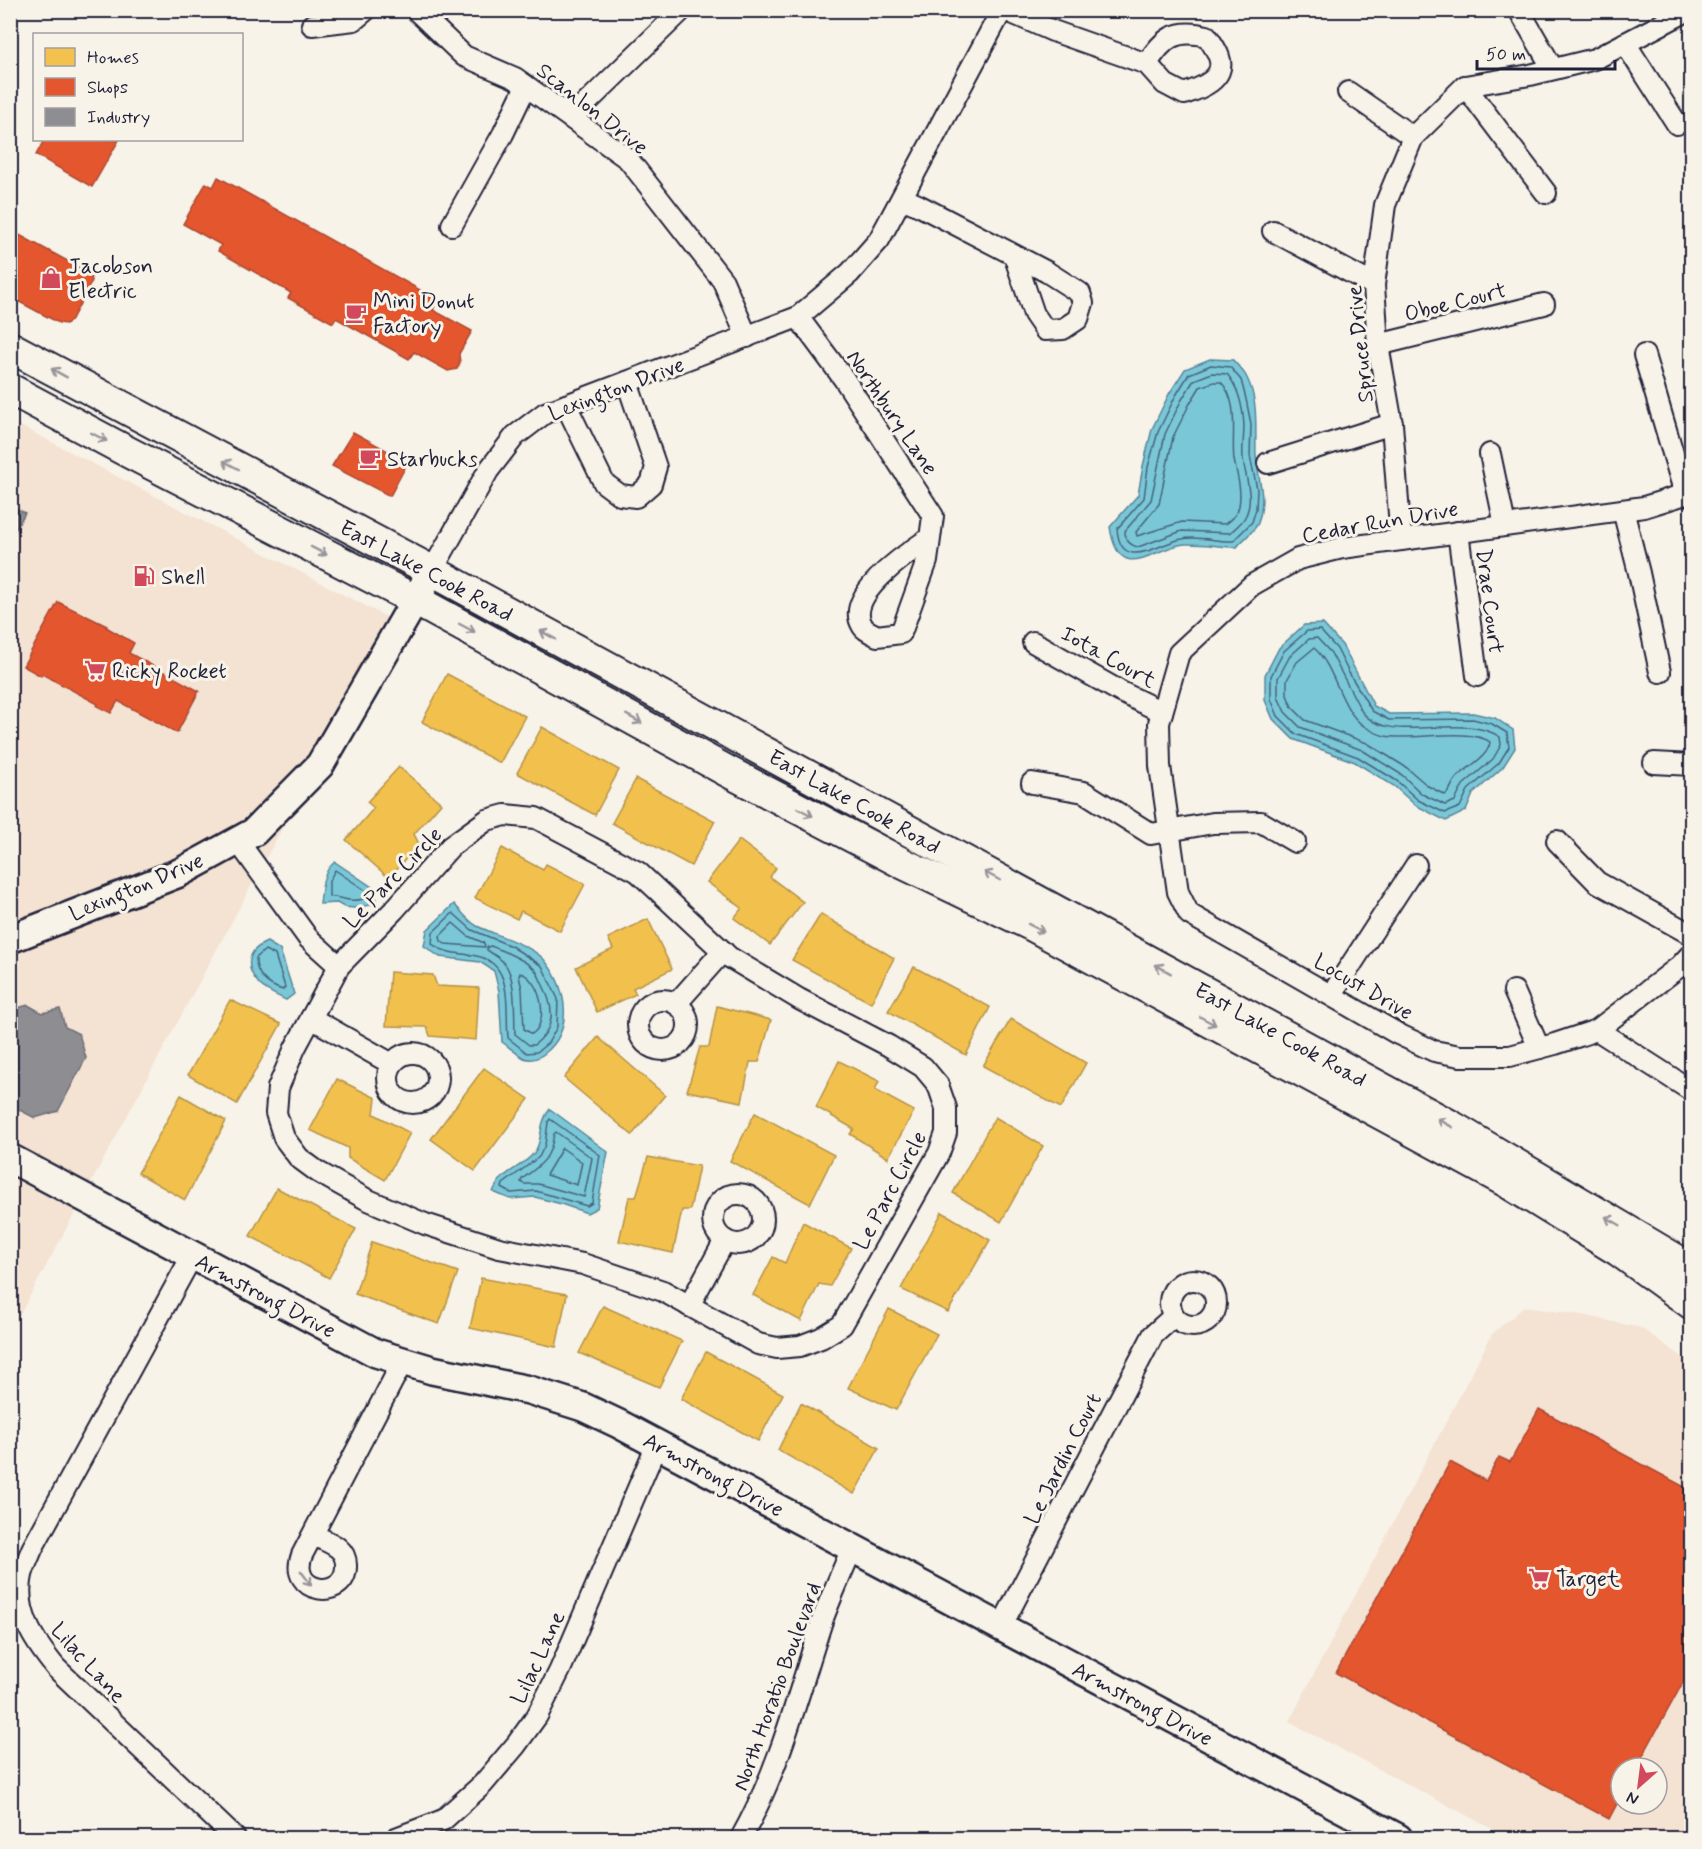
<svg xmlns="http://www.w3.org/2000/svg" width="1702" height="1849" font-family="Mynerve,sans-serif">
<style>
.built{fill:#f4e2d2;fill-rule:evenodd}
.water{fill:#7ac7d8;stroke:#578599;stroke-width:1.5}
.homes{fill:#f2c14e;stroke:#b49148;stroke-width:1.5}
.shops{fill:#e4572e;stroke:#aa4732;stroke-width:1.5}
.industry{fill:#8d8d92;stroke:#6d6d78;stroke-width:1.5}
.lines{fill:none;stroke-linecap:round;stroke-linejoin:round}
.shore{stroke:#45647a;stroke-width:1.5}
.street-casing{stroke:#22223b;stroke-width:24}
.secondary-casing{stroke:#22223b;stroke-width:32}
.primary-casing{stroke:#22223b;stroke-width:34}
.street{stroke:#f7f3e8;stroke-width:20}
.secondary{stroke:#f7f3e8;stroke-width:27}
.primary{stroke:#f7f3e8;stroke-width:30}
.oneway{stroke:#97959a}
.labels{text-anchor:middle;stroke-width:6;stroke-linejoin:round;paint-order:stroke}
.street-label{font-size:22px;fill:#22223b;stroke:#f7f3e8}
.poi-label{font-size:22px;fill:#22223b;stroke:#f7f3e8;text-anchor:start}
</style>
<rect width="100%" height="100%" fill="#f7f3e8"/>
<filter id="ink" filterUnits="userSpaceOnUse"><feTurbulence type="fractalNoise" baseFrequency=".0167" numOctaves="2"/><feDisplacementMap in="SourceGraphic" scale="12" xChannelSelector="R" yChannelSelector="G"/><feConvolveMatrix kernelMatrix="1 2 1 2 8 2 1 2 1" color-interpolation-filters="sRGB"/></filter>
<g filter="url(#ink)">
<g class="built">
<path d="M 11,421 L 394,621 L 11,1331 Z"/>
<path d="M 1524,1307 L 1582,1315 L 1641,1328 L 1691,1363 L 1691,1838 L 1510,1838 L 1289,1722 L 1492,1334 ZM 1621,1768 L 1657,1768 L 1657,1804 L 1621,1804 Z"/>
</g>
<g class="water">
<path d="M 1210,359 L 1233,360 C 1237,365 1244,371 1247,378 C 1259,402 1255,429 1256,455 C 1258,480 1267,497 1258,523 C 1255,531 1243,539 1237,547 C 1220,547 1202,543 1185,544 C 1153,547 1119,587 1110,527 L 1138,495 L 1143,466 L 1152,429 L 1169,394 L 1185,369 Z"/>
<path d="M 1323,624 L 1342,645 L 1374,706 L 1389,714 L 1473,713 L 1495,718 L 1513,730 L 1515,748 L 1503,767 L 1473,794 L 1466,811 L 1446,821 L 1415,805 L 1394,786 L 1355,762 L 1293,739 L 1273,719 L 1265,700 L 1265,675 L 1279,648 L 1304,625 Z"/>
<path d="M 335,862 L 375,889 L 376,904 L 354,908 L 344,907 L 337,903 L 320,904 C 322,889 322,871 335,862 Z"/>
<path d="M 454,904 C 461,911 468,921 477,926 C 495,935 535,946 546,962 C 567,989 574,1030 545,1053 C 539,1058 532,1061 524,1058 C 517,1054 509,1047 502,1042 L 499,991 L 494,971 L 480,962 L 440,957 L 424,946 L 427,930 Z"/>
<path d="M 267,942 L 280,950 L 294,994 L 286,1000 C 278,996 266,991 260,985 C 245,969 245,951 267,942 Z"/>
<path d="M 550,1109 L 608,1152 L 597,1208 L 587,1213 L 561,1204 L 535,1197 L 510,1199 L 493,1192 C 502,1170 521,1169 534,1153 C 544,1141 537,1125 550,1109 Z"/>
</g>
<g class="homes">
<path d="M 447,674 L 525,716 L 500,763 L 422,722 Z"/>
<path d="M 542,727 L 619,770 L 595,815 L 517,773 Z"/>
<path d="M 399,767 L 441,803 L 414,834 L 419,844 L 389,878 L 346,840 L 374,808 L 367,802 Z"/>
<path d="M 636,779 L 715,821 L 691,866 L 612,823 Z"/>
<path d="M 739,840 L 776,868 L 770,877 L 803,902 L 770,945 L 734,918 L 742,908 L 707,882 Z"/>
<path d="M 502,848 L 543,870 L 546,864 L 585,884 L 560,931 L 521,911 L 517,919 L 475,898 Z"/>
<path d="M 821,914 L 894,958 L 871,1003 L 792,960 Z"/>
<path d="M 648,919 L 672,969 L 633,988 L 636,994 L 597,1012 L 576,967 L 613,949 L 608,938 Z"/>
<path d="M 914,967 L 990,1007 L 966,1055 L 888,1011 Z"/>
<path d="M 390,972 L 433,975 L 437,986 L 479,988 L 476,1040 L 430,1036 L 427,1027 L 386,1026 Z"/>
<path d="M 230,1000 L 281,1024 L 237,1104 L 188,1075 Z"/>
<path d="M 717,1006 L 771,1020 L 759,1062 L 750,1062 L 742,1102 L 687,1091 L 700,1047 L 709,1047 Z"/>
<path d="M 1011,1019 L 1086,1063 L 1061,1108 L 983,1066 Z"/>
<path d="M 598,1037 L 665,1095 L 632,1135 L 564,1078 Z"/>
<path d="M 839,1061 L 879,1081 L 875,1090 L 914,1111 L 888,1158 L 850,1134 L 854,1129 L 816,1107 Z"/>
<path d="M 484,1068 L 529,1099 L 475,1171 L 431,1139 Z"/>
<path d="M 337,1079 L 376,1098 L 374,1114 L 410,1133 L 385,1180 L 348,1158 L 348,1148 L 310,1130 Z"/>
<path d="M 181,1095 L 226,1121 L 185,1200 L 138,1173 Z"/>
<path d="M 755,1113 L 834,1155 L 810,1204 L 730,1161 Z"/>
<path d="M 995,1117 L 1043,1146 L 1001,1222 L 953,1193 Z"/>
<path d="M 648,1157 L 699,1166 L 690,1210 L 682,1210 L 673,1253 L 619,1241 L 629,1197 L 636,1197 Z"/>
<path d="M 277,1188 L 356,1229 L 329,1278 L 250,1236 Z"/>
<path d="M 942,1212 L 990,1240 L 948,1312 L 901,1289 Z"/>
<path d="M 803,1222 L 851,1248 L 830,1286 L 819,1284 L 801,1321 L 753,1295 L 773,1257 L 785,1263 Z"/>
<path d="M 372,1242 L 458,1272 L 439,1324 L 355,1294 Z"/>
<path d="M 481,1278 L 567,1294 L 556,1347 L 470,1328 Z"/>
<path d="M 603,1306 L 682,1341 L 659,1387 L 579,1353 Z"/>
<path d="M 889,1309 L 937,1334 L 896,1410 L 848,1388 Z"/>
<path d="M 706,1352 L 783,1394 L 758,1441 L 681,1399 Z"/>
<path d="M 801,1403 L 879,1448 L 854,1494 L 778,1450 Z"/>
</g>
<g class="shops">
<path d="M 44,140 L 119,140 L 92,187 L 36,155 Z"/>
<path d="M 218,177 L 438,300 L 433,310 L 472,331 L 459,354 L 460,363 L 457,369 L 448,371 L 414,352 L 409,359 L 336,318 L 333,323 L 288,298 L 291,293 L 218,251 L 221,245 L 183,224 L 206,183 L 213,187 Z"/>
<path d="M 10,230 L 90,273 L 92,281 L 71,321 L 66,324 L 59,323 L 10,297 Z"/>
<path d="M 353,432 L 408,462 L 390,496 L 332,466 Z"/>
<path d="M 58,602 L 107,626 L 106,627 L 134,643 L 129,653 L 199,691 L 177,733 L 118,701 L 111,713 L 97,706 L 98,704 L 42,674 L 41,676 L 23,666 Z"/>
<path d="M 1539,1409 L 1692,1491 L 1692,1666 L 1636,1768 L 1621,1768 L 1621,1796 L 1609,1819 L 1336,1673 L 1450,1462 L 1486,1481 L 1499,1457 L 1510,1462 Z"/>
</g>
<g class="industry">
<path d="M 10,505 L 25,513 L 10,539 Z"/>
<path d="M 28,1005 L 42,1013 L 60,1009 L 65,1027 L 79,1034 L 86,1058 L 58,1111 L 35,1118 L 10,1105 L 10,1010 Z"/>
</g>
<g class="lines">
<g class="shore">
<path d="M 1211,365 L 1230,367 L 1241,380 L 1246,399 L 1251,424 L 1250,456 L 1257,489 L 1256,509 L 1252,522 L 1233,541 C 1217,542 1198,535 1182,539 C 1158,543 1121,574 1117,529 L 1144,498 L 1148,467 L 1158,432 L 1175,397 L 1189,374 Z"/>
<path d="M 1212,373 L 1227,374 C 1238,387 1243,408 1244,426 C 1244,436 1242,447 1243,458 C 1245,477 1255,499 1245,517 C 1243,522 1234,529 1230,533 L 1182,531 L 1138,547 C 1129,545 1125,540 1125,531 L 1151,500 L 1165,434 L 1181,401 L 1194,380 Z"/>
<path d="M 1214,382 L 1221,382 C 1240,402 1231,436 1234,460 C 1237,475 1242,490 1239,506 C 1238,514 1231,519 1225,524 L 1182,522 L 1137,536 L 1136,532 L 1159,504 L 1173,437 L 1189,405 L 1200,387 Z"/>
<path d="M 1320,630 L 1337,649 L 1349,673 L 1372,711 L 1389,720 L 1473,719 L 1492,724 L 1507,733 L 1509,747 L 1499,763 L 1468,790 L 1460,807 L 1445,813 L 1418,800 L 1397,781 L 1358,757 L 1296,734 L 1278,716 L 1271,699 L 1271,676 L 1284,651 L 1307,631 Z"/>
<path d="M 1317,638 L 1331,653 L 1362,712 C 1389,747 1462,711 1500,737 L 1501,745 L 1493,759 L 1463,785 L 1455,801 L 1445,805 L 1422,794 L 1402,775 L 1362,750 L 1300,727 L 1285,712 L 1278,697 L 1278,678 L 1290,656 L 1309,639 Z"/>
<path d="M 1314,648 C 1335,666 1341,712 1364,726 C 1370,730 1377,734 1385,736 C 1412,741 1469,727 1490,742 C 1488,759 1465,767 1455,780 C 1451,785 1451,791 1445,795 L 1428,786 L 1407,768 L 1367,743 L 1305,720 L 1292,707 L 1287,695 L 1287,680 L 1297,662 Z"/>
<path d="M 335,870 L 368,892 L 369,897 C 351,904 346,898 329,896 L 329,881 Z"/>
<path d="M 453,913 L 472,930 L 511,946 L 542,966 L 558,999 L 557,1027 L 548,1043 L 537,1052 L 527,1053 L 508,1038 C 505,1006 515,960 471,955 C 456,953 444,953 432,944 L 433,932 Z"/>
<path d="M 453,923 L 468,936 L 484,943 L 485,947 L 445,944 L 441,941 L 440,936 Z"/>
<path d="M 491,946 C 503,951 527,960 536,971 C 538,974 540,979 542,983 C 554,1007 557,1027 534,1045 L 529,1045 L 515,1034 C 514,1016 517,975 503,962 C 499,957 492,954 487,950 L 487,947 Z"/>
<path d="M 265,950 L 275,955 L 285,987 L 283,990 C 268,986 255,975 256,958 Z"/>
<path d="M 520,973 C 539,977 551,1021 532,1034 L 524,1029 L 522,989 L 519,976 Z"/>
<path d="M 550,1119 L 600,1155 L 592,1203 L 587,1206 L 536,1191 L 511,1193 L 502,1188 L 503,1184 L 539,1157 L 545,1145 L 548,1122 Z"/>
<path d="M 556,1132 L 592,1158 L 584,1197 L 538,1184 L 524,1184 L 521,1182 L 522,1179 C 542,1164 550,1160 554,1134 Z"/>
<path d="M 562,1148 L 582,1162 L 577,1185 L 546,1175 Z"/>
</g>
<defs>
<g id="street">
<path d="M 416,10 L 464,56 L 515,78 L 628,159 L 723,281 L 747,337"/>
<path d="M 1005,10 L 1053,31 L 1147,64 L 1165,84 L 1184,94 C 1199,89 1227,79 1219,57 C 1217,50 1211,42 1207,36 C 1176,28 1163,38 1147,64"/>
<path d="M 1519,10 L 1553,69"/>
<path d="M 312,25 L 354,20 L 366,10"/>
<path d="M 1625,43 L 1677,124"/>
<path d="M 1465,86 L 1546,193"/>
<path d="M 1348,92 L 1413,137"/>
<path d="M 571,118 L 682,10"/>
<path d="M 902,198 L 920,206 L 1047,272 L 1080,293 L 1083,303 L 1078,319 L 1063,329 L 1045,330 L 1034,314 L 1014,255"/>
<path d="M 452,225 L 503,134 L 526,86"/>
<path d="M 1273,231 L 1374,285"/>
<path d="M 798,317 L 844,379 L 933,516 L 927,561 L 901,633 L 877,636 C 872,633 864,630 862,625 C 844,595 910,551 930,538"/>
<path d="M 1378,345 L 1544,304"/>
<path d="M 1644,355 L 1685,494"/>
<path d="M 566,405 L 604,483 L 620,495 L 636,497 L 651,484 L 656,467 L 627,382"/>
<path d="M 1490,454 L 1505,525"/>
<path d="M 1268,463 L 1392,424"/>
<path d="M 1692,492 L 1644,507 L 1342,548 L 1298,559 L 1252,585 L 1179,653 L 1159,723 L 1160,766 L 1178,892 L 1189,914 L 1398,1034 L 1434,1051 L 1460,1056 L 1510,1056 L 1555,1044 L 1597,1030 L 1680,966 L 1692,953"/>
<path d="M 1623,510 L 1639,573 L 1660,672"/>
<path d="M 1458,532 L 1477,676"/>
<path d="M 1401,540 L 1392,424 L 1378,345 L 1374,285 L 1385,205 L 1413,137 L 1465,86 L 1530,75 L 1595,59 L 1689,10"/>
<path d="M 432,571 L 488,471 L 515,436 L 545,413 L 798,317 L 850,273 L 879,240 L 1002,10"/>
<path d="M 1033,642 L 1121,692 L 1162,712"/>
<path d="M 1654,763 L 1692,765"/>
<path d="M 1032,783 L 1084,792 L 1151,834 L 1213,823 L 1261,822 L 1295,842"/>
<path d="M 505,815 L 536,818 L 638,872 L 729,957 L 799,999 L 889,1046 L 923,1067 L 938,1085 L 946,1108 L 946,1133 L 939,1153 L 842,1325 L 821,1338 L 800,1346 L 777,1348 L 758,1344 L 663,1291 L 583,1264 L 499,1248 L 425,1224 L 366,1199 L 318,1172 L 299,1158 L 284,1138 L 276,1113 L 278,1088 L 295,1048 L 339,966 L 394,910 L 451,846 L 487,820 Z"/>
<path d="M 237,840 L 308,938 L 339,966"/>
<path d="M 1557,841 L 1597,882 L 1692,935"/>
<path d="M 1514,991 L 1539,1048"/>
<path d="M 1332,994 L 1416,865"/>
<circle cx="663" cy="1025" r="25"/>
<path d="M 676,1004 L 723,951"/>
<path d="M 311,1018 L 392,1064"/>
<path d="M 1597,1030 L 1692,1091"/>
<circle cx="413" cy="1078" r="25"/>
<circle cx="738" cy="1219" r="25"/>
<path d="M 192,1256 L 32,1549 C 29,1557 24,1567 22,1575 C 14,1612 34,1641 56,1668 L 235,1838"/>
<circle cx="1193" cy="1303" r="23"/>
<path d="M 689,1306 L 725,1240"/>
<path d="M 313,1535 C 321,1539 331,1542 338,1548 C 343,1552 346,1558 346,1565 C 347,1602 287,1594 302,1555 L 403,1361"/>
<path d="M 1001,1627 L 1153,1335 L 1173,1317"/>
<path d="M 396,1838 L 443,1820 L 483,1784 L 516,1745 L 537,1716 L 560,1670 L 657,1444"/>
<path d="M 741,1838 C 779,1770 797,1698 821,1624 C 830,1598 842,1573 852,1548"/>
</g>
<g id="secondary">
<path d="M 10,939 L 179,873 L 254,832 L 320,765 L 432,571"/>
<path d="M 10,1158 L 376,1353 L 432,1370 L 529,1390 L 583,1407 L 619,1424 L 1398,1838"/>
</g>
<g id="primary">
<path d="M 10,347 L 432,571 L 1453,1127 L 1692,1269"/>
<path d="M 10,389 L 128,452 L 415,600 L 727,771 L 904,864 L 1033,926 L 1505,1181 L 1619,1251 L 1692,1304"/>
</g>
</defs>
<use href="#street" class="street-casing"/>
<use href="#secondary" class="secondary-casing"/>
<use href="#primary" class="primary-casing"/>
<use href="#street" class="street"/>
<use href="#secondary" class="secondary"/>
<use href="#primary" class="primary"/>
</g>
<defs><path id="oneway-shaft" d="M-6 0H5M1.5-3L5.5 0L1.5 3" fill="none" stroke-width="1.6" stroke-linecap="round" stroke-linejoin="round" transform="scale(1.5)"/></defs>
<g class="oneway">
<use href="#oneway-shaft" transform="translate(59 373) rotate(-151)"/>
<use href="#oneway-shaft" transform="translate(99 437) rotate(28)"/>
<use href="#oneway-shaft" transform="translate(231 465) rotate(-152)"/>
<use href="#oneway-shaft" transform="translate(319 551) rotate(27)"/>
<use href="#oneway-shaft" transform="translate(467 628) rotate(28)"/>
<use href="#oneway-shaft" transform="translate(548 635) rotate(-151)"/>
<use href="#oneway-shaft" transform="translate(634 719) rotate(29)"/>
<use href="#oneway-shaft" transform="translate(805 812) rotate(28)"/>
<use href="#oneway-shaft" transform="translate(992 876) rotate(-152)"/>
<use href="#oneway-shaft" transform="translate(1036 928) rotate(27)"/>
<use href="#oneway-shaft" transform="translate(1163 969) rotate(-151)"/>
<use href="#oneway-shaft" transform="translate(1208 1021) rotate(28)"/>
<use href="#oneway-shaft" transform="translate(1445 1123) rotate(-151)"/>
<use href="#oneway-shaft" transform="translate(1613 1221) rotate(-150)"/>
<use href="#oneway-shaft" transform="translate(306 1578) rotate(54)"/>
</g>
</g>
<defs>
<symbol id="shop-bare" viewBox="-9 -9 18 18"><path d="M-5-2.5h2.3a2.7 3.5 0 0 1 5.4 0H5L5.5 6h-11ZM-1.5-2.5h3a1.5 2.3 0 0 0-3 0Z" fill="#d1495b" stroke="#f7f3e8" stroke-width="2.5" paint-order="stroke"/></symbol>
<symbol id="cafe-bare" viewBox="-9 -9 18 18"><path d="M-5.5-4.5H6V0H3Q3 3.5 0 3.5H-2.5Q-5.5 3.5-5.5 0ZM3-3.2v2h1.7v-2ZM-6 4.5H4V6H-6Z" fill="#d1495b" stroke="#f7f3e8" stroke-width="2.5" paint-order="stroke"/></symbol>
<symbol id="fuel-bare" viewBox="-9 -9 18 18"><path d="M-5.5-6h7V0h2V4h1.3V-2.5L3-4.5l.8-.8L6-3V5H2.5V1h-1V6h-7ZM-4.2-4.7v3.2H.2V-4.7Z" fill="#d1495b" stroke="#f7f3e8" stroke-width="2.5" paint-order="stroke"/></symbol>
<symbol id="supermarket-bare" viewBox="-9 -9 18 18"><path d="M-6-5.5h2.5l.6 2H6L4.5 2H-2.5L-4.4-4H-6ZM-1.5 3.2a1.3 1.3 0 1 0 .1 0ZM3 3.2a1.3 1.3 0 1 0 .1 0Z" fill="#d1495b" stroke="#f7f3e8" stroke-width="2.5" paint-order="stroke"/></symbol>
</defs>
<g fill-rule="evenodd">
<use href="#shop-bare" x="36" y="263" width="30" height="30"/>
<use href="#cafe-bare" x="341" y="298" width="30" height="30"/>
<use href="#cafe-bare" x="355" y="443" width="30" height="30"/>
<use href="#fuel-bare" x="129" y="561" width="30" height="30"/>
<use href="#supermarket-bare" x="80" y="655" width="30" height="30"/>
<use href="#supermarket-bare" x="1524" y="1563" width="30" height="30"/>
</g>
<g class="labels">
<g class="street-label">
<text transform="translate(593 108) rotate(38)" y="8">Scanlon Drive</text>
<text transform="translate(1455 301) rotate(-14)" y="8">Oboe Court</text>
<text transform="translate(1359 344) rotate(-96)" y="8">Spruce Drive</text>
<text transform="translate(616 388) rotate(-21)" y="8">Lexington Drive</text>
<text transform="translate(893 412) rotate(56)" y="8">Northbury Lane</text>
<text transform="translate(1380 521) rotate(-10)" y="8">Cedar Run Drive</text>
<text transform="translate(427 570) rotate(28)" y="8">East Lake Cook Road</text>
<text transform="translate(1491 601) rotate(83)" y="8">Drae Court</text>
<text transform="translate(1109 656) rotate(29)" y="8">Iota Court</text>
<text transform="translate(855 801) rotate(29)" y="8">East Lake Cook Road</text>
<text transform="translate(392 877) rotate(-46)" y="8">Le Parc Circle</text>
<text transform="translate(136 886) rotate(-23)" y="8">Lexington Drive</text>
<text transform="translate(1364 986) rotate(30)" y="8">Locust Drive</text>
<text transform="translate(1281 1034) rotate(29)" y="8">East Lake Cook Road</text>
<text transform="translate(889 1190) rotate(-62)" y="8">Le Parc Circle</text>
<text transform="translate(266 1295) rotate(28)" y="8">Armstrong Drive</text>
<text transform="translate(1062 1458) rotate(-63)" y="8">Le Jardin Court</text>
<text transform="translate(714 1474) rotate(28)" y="8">Armstrong Drive</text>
<text transform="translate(537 1657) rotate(-65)" y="8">Lilac Lane</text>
<text transform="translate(89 1662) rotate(48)" y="8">Lilac Lane</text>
<text transform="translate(776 1686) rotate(-70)" y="8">North Horatio Boulevard</text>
<text transform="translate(1143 1703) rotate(28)" y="8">Armstrong Drive</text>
</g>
<g class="poi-label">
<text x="68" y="273">Jacobson<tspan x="68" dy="25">Electric</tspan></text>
<text x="373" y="308">Mini Donut<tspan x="373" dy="25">Factory</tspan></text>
<text x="387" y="466">Starbucks</text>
<text x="161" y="584">Shell</text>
<text x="112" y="678">Ricky Rocket</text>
<text x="1556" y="1586">Target</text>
</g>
</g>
<rect width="1702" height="1849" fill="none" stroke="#f7f3e8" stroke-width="36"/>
<rect x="18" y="18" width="1666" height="1813" fill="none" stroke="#22223b" stroke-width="2" filter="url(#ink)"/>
<rect x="33" y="33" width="210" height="108" fill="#f7f3e8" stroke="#a29fa3" stroke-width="1.5"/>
<rect x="45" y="48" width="30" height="18" fill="#f2c14e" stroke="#a29fa3" stroke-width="1.5"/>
<text x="87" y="63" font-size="18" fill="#22223b">Homes</text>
<rect x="45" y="78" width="30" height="18" fill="#e4572e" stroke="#a29fa3" stroke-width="1.5"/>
<text x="87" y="93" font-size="18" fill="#22223b">Shops</text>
<rect x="45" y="108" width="30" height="18" fill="#8d8d92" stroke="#a29fa3" stroke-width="1.5"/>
<text x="87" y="123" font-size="18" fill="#22223b">Industry</text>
<g transform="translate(1639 1786) rotate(208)"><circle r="28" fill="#f7f3e8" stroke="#a29fa3" stroke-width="1.5"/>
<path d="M0-4.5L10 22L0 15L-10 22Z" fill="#d1495b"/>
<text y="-9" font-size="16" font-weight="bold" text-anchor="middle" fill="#22223b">N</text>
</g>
<path d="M1477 60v9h138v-9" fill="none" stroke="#22223b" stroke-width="3"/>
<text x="1486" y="60" font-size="18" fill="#22223b" stroke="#f7f3e8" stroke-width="4.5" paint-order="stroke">50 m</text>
</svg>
